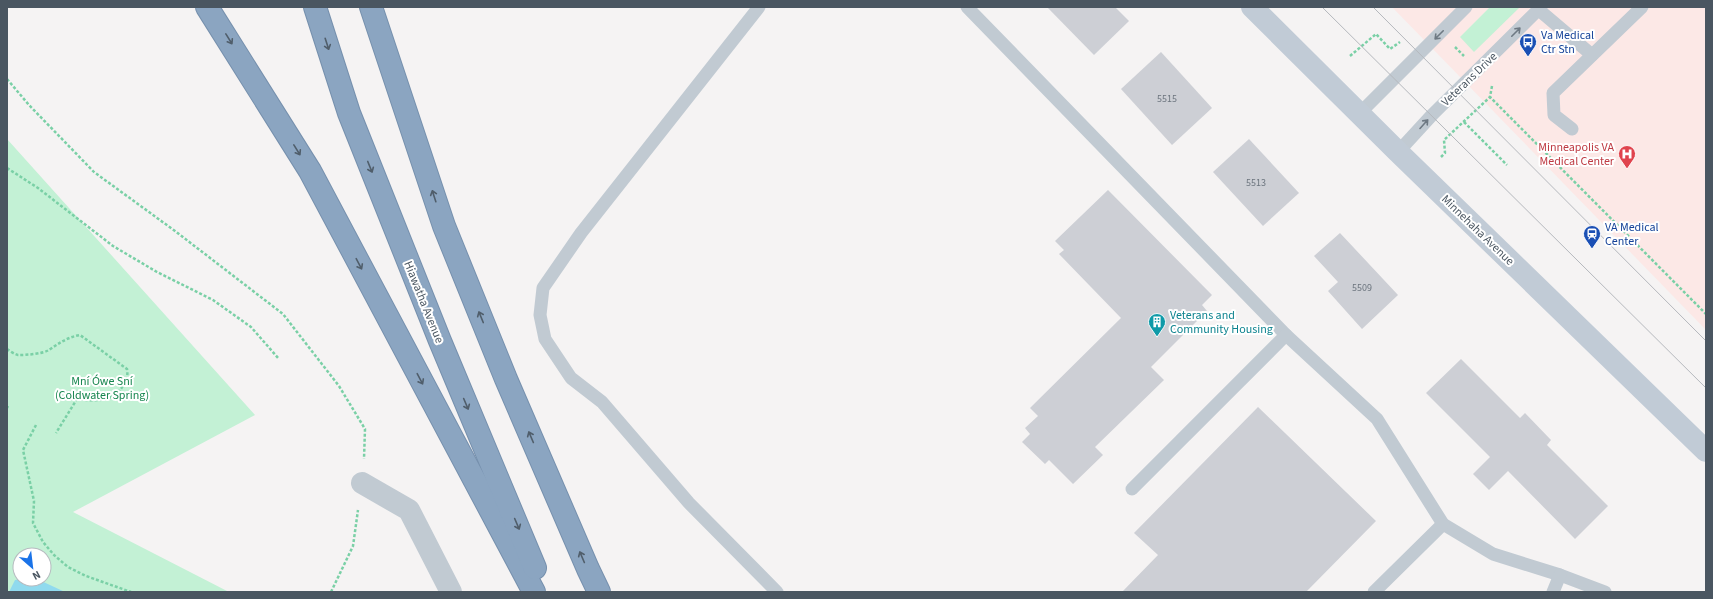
<svg xmlns="http://www.w3.org/2000/svg" width="1713" height="599" font-family="'Source Sans 3',sans-serif">
<style>
.medical{fill:#fce8e6}
.green{fill:#c3f1d5;fill-rule:evenodd}
.water{fill:#90daee}
.building{fill:#cdcfd5}
.lines{fill:none;stroke-linecap:round;stroke-linejoin:round}
.highway-casing{stroke:#7690ad;stroke-width:24}
.path{stroke:#7ad0a6;stroke-width:2.5;stroke-dasharray:3 2;stroke-linecap:butt}
.lane{stroke:#c1cad2;stroke-width:13}
.street{stroke:#c1cad2;stroke-width:22}
.secondary{stroke:#c1cbd6;stroke-width:22}
.highway{stroke:#8ba5c1;stroke-width:22}
.tram{stroke:#b5b8bd;stroke-width:1}
.oneway{stroke:#6e7983}
.oneway2{stroke:#505e6b}
.labels{text-anchor:middle;stroke-width:4;stroke-linejoin:round;paint-order:stroke}
.number-label{font-size:10px;fill:#6b747e}
.transit-label{font-size:12px;fill:#164399;stroke:#fff;text-anchor:start}
.street-label{font-size:12px;fill:#4a5661;stroke:#fff}
.health-label{font-size:12px;fill:#be3a42;stroke:#fff;text-anchor:end}
.culture-label{font-size:12px;fill:#0d838f;stroke:#fff;text-anchor:start}
.park-label{font-size:12px;fill:#17864f;stroke:#fff}
</style>
<rect width="100%" height="100%" fill="#f5f3f3"/>
<path class="medical" d="M 1392,7 L 1706,7 L 1706,330 Z"/>
<g class="green">
<path d="M 1490,7 L 1520,7 L 1474,52 L 1460,37 Z"/>
<path d="M 7,139 L 255,415 L 73,512 L 229,592 L 7,592 ZM 20,555 L 44,555 L 44,579 L 20,579 Z"/>
</g>
<path class="water" d="M 21,579 L 37,579 L 65,592 L 9,592 L 15,580 Z"/>
<g class="building">
<path d="M 1047,7 L 1115,7 L 1129,21 L 1094,55 Z"/>
<path d="M 1161,52 L 1212,108 L 1172,145 L 1121,89 Z"/>
<path d="M 1249,139 L 1299,193 L 1263,226 L 1213,172 Z"/>
<path d="M 1108,190 L 1212,295 L 1202,305 L 1207,311 L 1151,367 L 1164,380 L 1095,447 L 1103,455 L 1073,484 L 1049,460 L 1045,464 L 1022,442 L 1030,434 L 1025,428 L 1038,416 L 1030,408 L 1121,318 L 1059,254 L 1064,250 L 1055,241 Z"/>
<path d="M 1340,233 L 1398,295 L 1362,329 L 1328,291 L 1338,282 L 1314,256 Z"/>
<path d="M 1461,359 L 1520,418 L 1525,413 L 1551,440 L 1547,445 L 1608,506 L 1575,539 L 1508,471 L 1489,490 L 1473,474 L 1490,457 L 1426,393 Z"/>
<path d="M 1258,407 L 1376,521 L 1306,592 L 1122,592 L 1158,555 L 1134,533 Z"/>
</g>
<g class="lines">
<defs>
<g id="highway">
<path d="M 207,7 L 310,171 L 534,592"/>
<path d="M 315,7 L 349,113 L 440,341 L 535,568"/>
<path d="M 371,7 L 444,226 L 506,379 L 588,569 L 599,592"/>
</g>
</defs>
<use href="#highway" class="highway-casing"/>
<g class="path">
<path d="M 1455,47 L 1464,56"/>
<path d="M 1350,56 L 1376,34 L 1390,49 L 1400,42"/>
<path d="M 7,79 L 29,105 L 94,172 L 175,231 L 283,314 L 339,386 L 365,429 L 364,459"/>
<path d="M 1492,86 L 1490,97 L 1706,314"/>
<path d="M 1464,122 L 1507,165"/>
<path d="M 1441,157 L 1445,153 L 1444,140 L 1490,97"/>
<path d="M 7,168 L 38,188 L 113,246 L 157,272 L 213,300 L 251,327 L 279,359"/>
<path d="M 7,349 C 10,351 14,354 18,355 C 27,355 42,354 49,350 C 59,343 68,337 80,335 L 127,369 C 128,376 127,378 124,384 C 114,403 95,401 77,399 L 56,433"/>
<path d="M 7,408 L 8,406"/>
<path d="M 36,425 L 23,450 L 34,501 L 33,523 L 43,542 L 54,555 L 68,567 L 86,576 L 131,592"/>
<path d="M 331,592 L 353,546 L 358,510"/>
</g>
<g class="lane">
<path d="M 759,7 L 581,233 L 543,288 L 540,315 L 545,339 L 571,378 L 602,402 L 689,503 L 777,592"/>
<path d="M 967,7 L 1286,335 L 1377,419 L 1443,524 L 1493,554 L 1560,575 L 1605,592"/>
<path d="M 1539,10 L 1592,55"/>
<path d="M 1359,114 L 1466,7"/>
<path d="M 1572,129 L 1554,115 L 1553,93 L 1642,7"/>
<path d="M 1398,152 L 1432,115 L 1541,7"/>
<path d="M 1132,489 L 1286,335"/>
<path d="M 1374,592 L 1443,524"/>
<path d="M 1553,592 L 1560,575"/>
</g>
<path class="street" d="M 362,483 L 409,510 L 451,592"/>
<path class="secondary" d="M 1252,7 L 1398,152 L 1706,451"/>
<use href="#highway" class="highway"/>
<g class="tram">
<path d="M 1322,7 L 1706,388"/>
<path d="M 1373,7 L 1706,341"/>
</g>
</g>
<defs><path id="oneway-shaft" d="M-6 0H5M1.5-3L5.5 0L1.5 3" fill="none" stroke-width="1.6" stroke-linecap="round" stroke-linejoin="round"/></defs>
<g class="oneway">
<use href="#oneway-shaft" transform="translate(1516 32) rotate(-45)"/>
<use href="#oneway-shaft" transform="translate(1439 35) rotate(135)"/>
<use href="#oneway-shaft" transform="translate(1424 124) rotate(-48)"/>
</g>
<g class="oneway2">
<use href="#oneway-shaft" transform="translate(229 39) rotate(58)"/>
<use href="#oneway-shaft" transform="translate(327 44) rotate(72)"/>
<use href="#oneway-shaft" transform="translate(297 150) rotate(58)"/>
<use href="#oneway-shaft" transform="translate(370 167) rotate(68)"/>
<use href="#oneway-shaft" transform="translate(434 196) rotate(-108)"/>
<use href="#oneway-shaft" transform="translate(359 264) rotate(62)"/>
<use href="#oneway-shaft" transform="translate(481 317) rotate(-112)"/>
<use href="#oneway-shaft" transform="translate(420 379) rotate(62)"/>
<use href="#oneway-shaft" transform="translate(466 404) rotate(67)"/>
<use href="#oneway-shaft" transform="translate(531 437) rotate(-113)"/>
<use href="#oneway-shaft" transform="translate(517 524) rotate(67)"/>
<use href="#oneway-shaft" transform="translate(582 557) rotate(-113)"/>
</g>
<defs>
<symbol id="bus-pin" viewBox="-11 -11 22 30"><path d="M0 17L-7.5 6A9.5 9.5 0 1 1 7.5 6Z" fill="#1a4fb4" stroke="#fff"/><path d="M-5-6H5V4H4V6H2V4H-2V6H-4V4H-5ZM-3.5-4V0h7V-4ZM-3.5 1.2v1.5H-2V1.2ZM2 1.2v1.5H3.5V1.2Z" fill="#fff"/></symbol>
<symbol id="hospital-pin" viewBox="-11 -11 22 30"><path d="M0 17L-7.5 6A9.5 9.5 0 1 1 7.5 6Z" fill="#e0444e" stroke="#fff"/><path d="M-5-5h3v3.5h4V-5h3V5h-3V1.5h-4V5h-3Z" fill="#fff"/></symbol>
<symbol id="station-pin" viewBox="-11 -11 22 30"><path d="M0 17L-7.5 6A9.5 9.5 0 1 1 7.5 6Z" fill="#1a4fb4" stroke="#fff"/><path d="M-3-6H3Q5-6 5-4V2Q5 4 3 4L4.5 6H3L1.5 4h-3L-3 6H-4.5L-3 4Q-5 4-5 2V-4Q-5-6-3-6ZM-3.5-4v3h7v-3ZM-3.5 1v1.5H-2V1ZM2 1v1.5H3.5V1Z" fill="#fff"/></symbol>
<symbol id="building-pin" viewBox="-11 -11 22 30"><path d="M0 17L-7.5 6A9.5 9.5 0 1 1 7.5 6Z" fill="#0f9aa8" stroke="#fff"/><path d="M-4-6H4V6H1V3H-1V6H-4ZM-2.5-4.3h1.7v1.8h-1.7ZM.8-4.3h1.7v1.8H.8ZM-2.5-1h1.7V.8h-1.7ZM.8-1h1.7V.8H.8Z" fill="#fff"/></symbol>
</defs>
<g fill-rule="evenodd">
<use href="#bus-pin" x="1518" y="32" width="20" height="27"/>
<use href="#hospital-pin" x="1617" y="144" width="20" height="27"/>
<use href="#station-pin" x="1582" y="224" width="20" height="27"/>
<use href="#building-pin" x="1147" y="312" width="20" height="27"/>
</g>
<g class="labels">
<g class="number-label">
<text x="1167" y="102">5515</text>
<text x="1256" y="186">5513</text>
<text x="1362" y="291">5509</text>
</g>
<g class="transit-label">
<text x="1541" y="39">Va Medical<tspan x="1541" dy="14">Ctr Stn</tspan></text>
<text x="1605" y="231">VA Medical<tspan x="1605" dy="14">Center</tspan></text>
</g>
<g class="street-label">
<text transform="translate(1469 79) rotate(-44)" y="4">Veterans Drive</text>
<text transform="translate(1478 230) rotate(44)" y="4">Minnehaha Avenue</text>
<text transform="translate(424 302) rotate(68)" y="4">Hiawatha Avenue</text>
</g>
<g class="health-label">
<text x="1614" y="151">Minneapolis VA<tspan x="1614" dy="14">Medical Center</tspan></text>
</g>
<g class="culture-label">
<text x="1170" y="319">Veterans and<tspan x="1170" dy="14">Community Housing</tspan></text>
</g>
<g class="park-label">
<text x="102" y="385">Mní Ówe Sní<tspan x="102" dy="14">(Coldwater Spring)</tspan></text>
</g>
</g>
<rect width="1713" height="599" fill="none" stroke="#4a5661" stroke-width="16"/>
<g transform="translate(32 567) rotate(152)"><circle r="19" fill="#ffffff" stroke="#b7bbc0"/>
<path d="M0-3L7 15L0 10L-7 15Z" fill="#1a73e8"/>
<text y="-6" font-size="11" font-weight="bold" text-anchor="middle" fill="#4a5661">N</text>
</g>
</svg>
